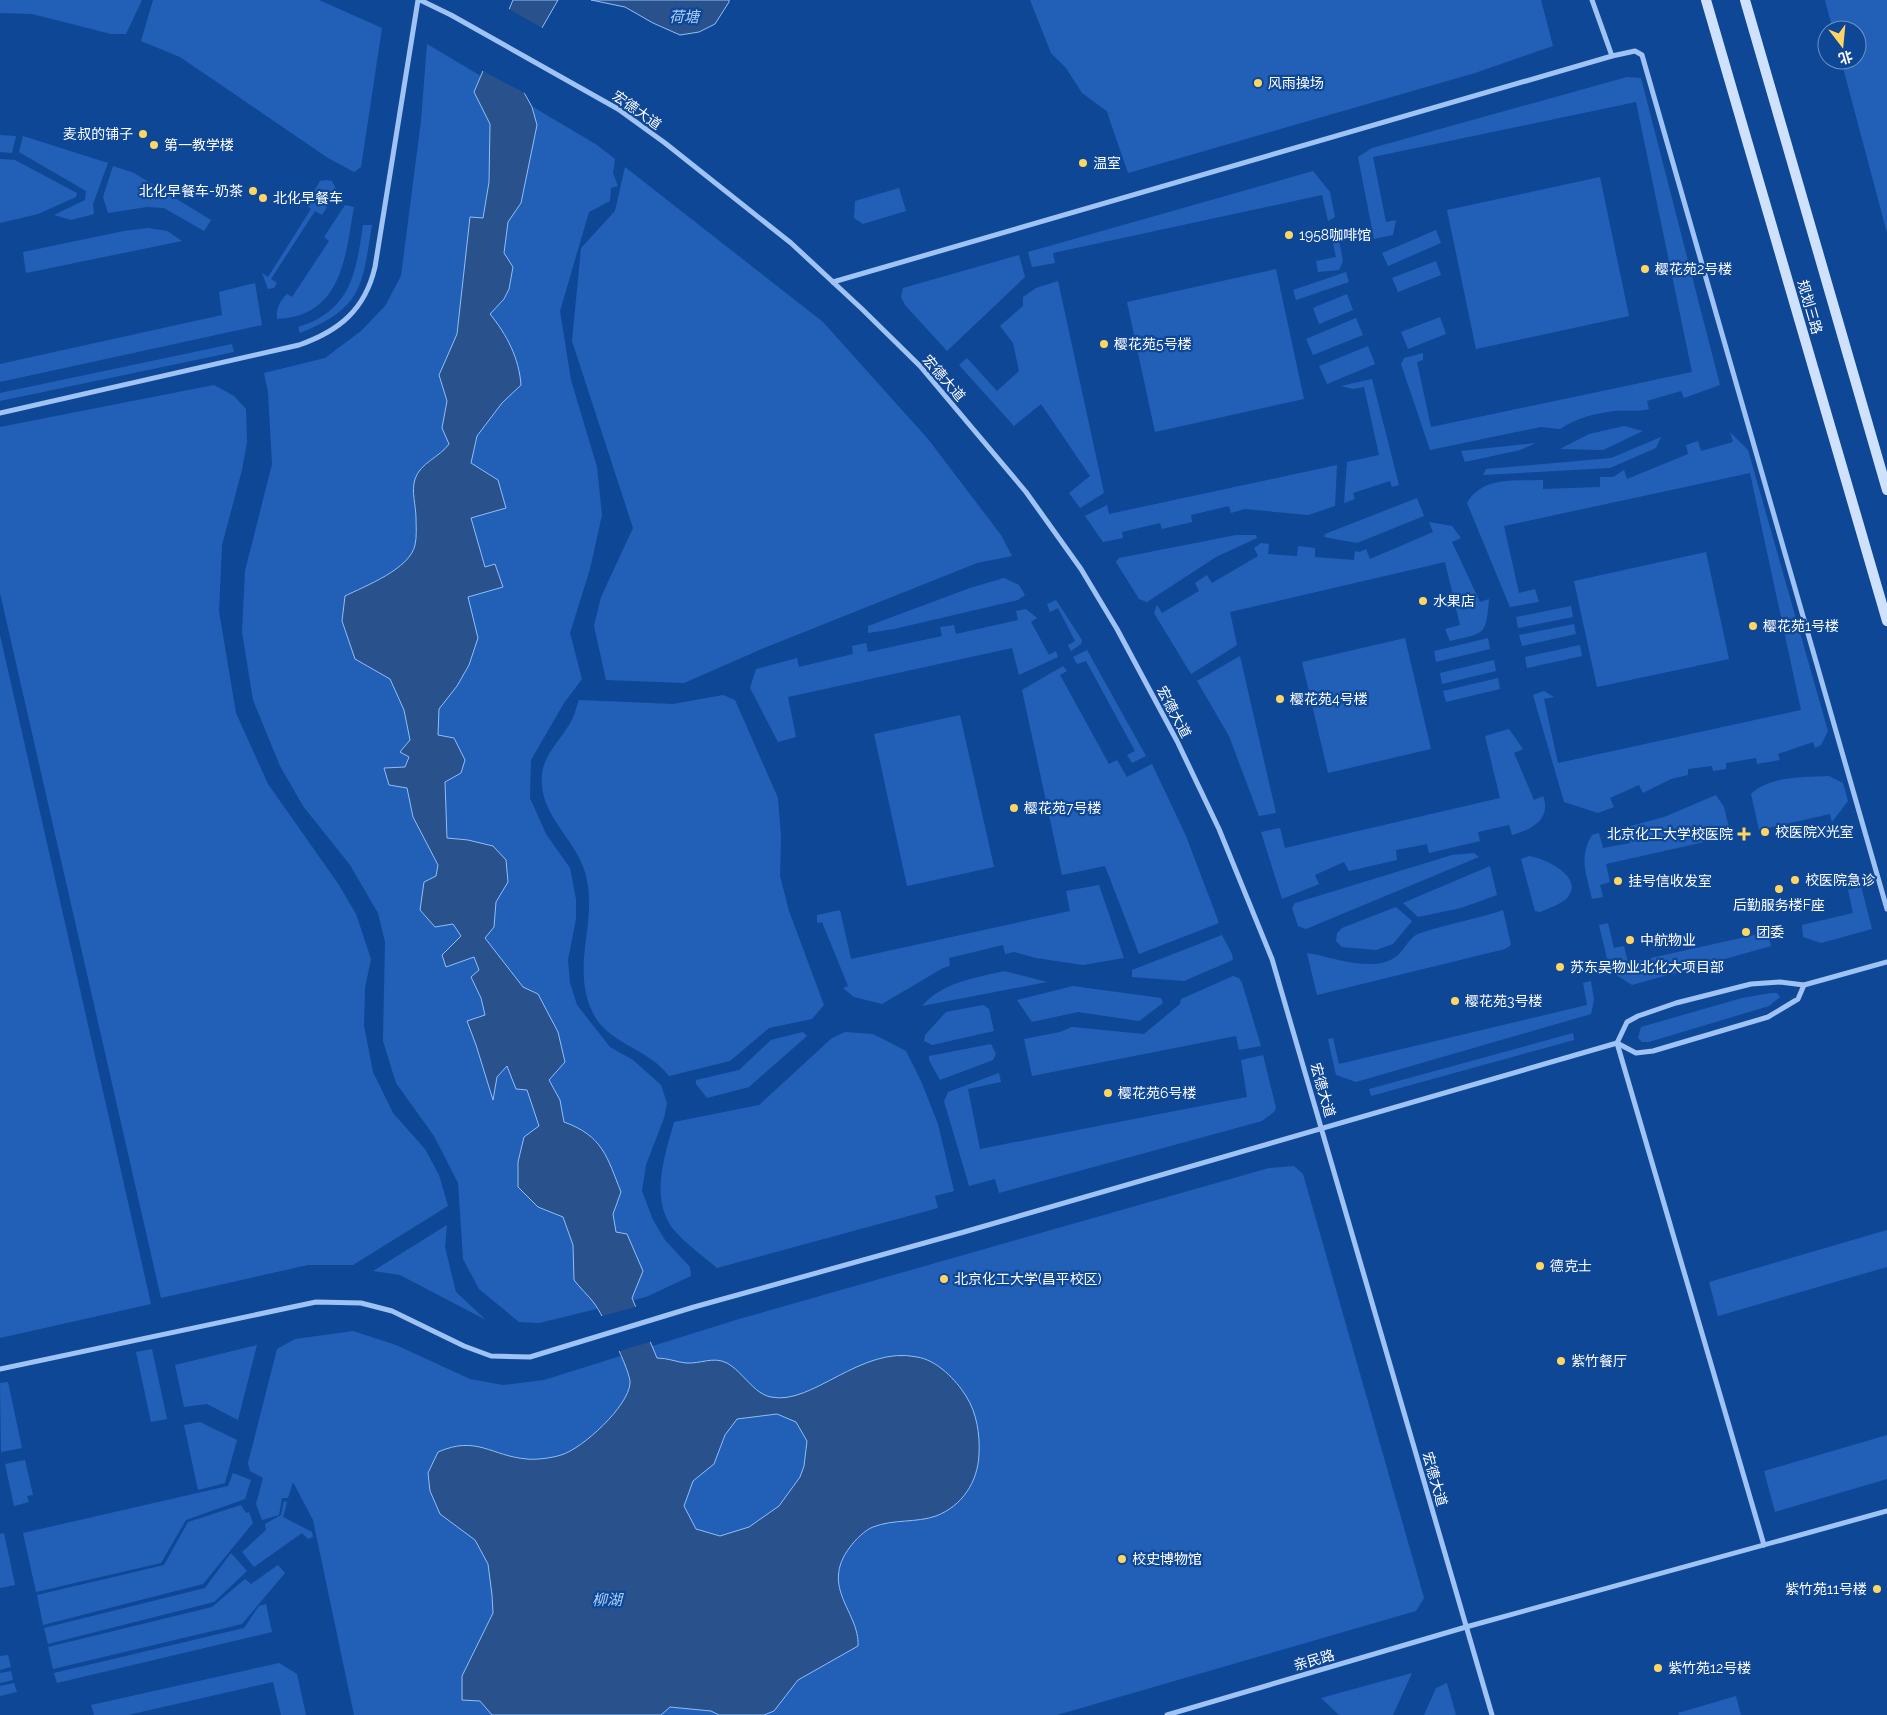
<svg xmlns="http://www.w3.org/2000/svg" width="1887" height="1715" font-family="Raleway,'Noto Sans SC',sans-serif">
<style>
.green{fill:#2260b7}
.water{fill:#29528d;stroke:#91bef8;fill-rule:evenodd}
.pier{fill:#0f4797}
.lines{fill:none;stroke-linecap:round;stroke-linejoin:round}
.street{stroke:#9fc3f4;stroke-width:5}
.secondary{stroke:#cfe2fd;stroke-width:10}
.poi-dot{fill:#ffd662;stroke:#0f4797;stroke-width:2}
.labels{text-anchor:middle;stroke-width:4.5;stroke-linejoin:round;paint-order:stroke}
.poi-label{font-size:14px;fill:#fff;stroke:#0f4797;text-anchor:start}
.street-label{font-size:14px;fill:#fff;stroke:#0f4797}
.water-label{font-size:15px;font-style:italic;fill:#abcefb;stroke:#0f4797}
</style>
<rect width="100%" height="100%" fill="#0f4797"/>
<g class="green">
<path d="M 0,0 L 142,0 L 126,34 L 111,34 L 32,14 L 0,13 Z"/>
<path d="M 153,0 L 319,0 L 382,28 L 361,167 L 354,172 L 328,158 L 180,57 L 141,41 Z"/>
<path d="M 1030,0 L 1541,0 L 1553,46 L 1475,73 L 1128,173 L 1107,112 L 1116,118 L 1082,93 L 1066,68 L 1051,53 Z"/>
<path d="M 1825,0 L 1887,0 L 1887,233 L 1841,60 L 1857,60 L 1857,30 L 1833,30 Z"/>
<path d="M 427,44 L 597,145 L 615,159 L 613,173 L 618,186 L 611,188 L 610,201 L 589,212 L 560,311 L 571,380 L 597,467 L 602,515 L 590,569 L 570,633 L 582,679 L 564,703 L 531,760 L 530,798 L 546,834 L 570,868 L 576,899 L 576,919 L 568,960 L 570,983 L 577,1005 L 610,1047 L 633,1060 L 661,1085 L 667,1103 L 664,1118 L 646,1165 L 642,1191 L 653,1220 L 665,1240 L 690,1267 L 691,1276 L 646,1297 L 539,1323 L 519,1322 L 479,1289 L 463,1259 L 458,1183 L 434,1136 L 396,1083 L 383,1041 L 385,942 L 378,913 L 350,865 L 303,806 L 280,766 L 253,700 L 242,632 L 245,571 L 272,464 L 268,392 L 264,373 L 325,358 L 361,331 L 385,306 L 401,276 L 421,121 Z"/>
<path d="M 1627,77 L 1641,78 L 1720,385 L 1684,398 L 1681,391 L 1647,401 L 1649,409 C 1637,412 1626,410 1613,411 C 1594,414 1576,418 1560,429 L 1541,427 L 1430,450 L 1401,364 L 1404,358 L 1423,353 L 1423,360 L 1417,362 L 1431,427 L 1692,372 L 1636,102 L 1373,157 L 1386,222 L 1396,220 L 1393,235 L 1374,239 L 1358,157 L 1372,148 Z"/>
<path d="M 0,135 L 16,136 L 12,153 L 0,152 Z"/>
<path d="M 23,136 L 108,163 L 93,204 L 94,214 L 71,220 L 54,215 L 85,200 L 86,191 L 19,152 Z"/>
<path d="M 0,159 L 15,160 L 77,193 L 76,197 L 38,214 L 0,223 Z"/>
<path d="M 113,166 L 134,173 L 211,220 L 204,231 L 164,208 L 147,207 L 108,213 L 103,197 Z"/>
<path d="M 625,167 L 823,322 L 928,439 L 1001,535 L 1012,556 L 977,563 L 764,648 L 684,683 L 606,680 L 594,626 L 601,597 L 633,528 L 572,341 L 581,248 L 615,211 Z"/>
<path d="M 1313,171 L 1330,192 L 1335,217 L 1328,221 L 1322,195 L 1053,253 L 1055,263 L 1032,267 L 1028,252 Z"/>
<path d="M 1600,177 L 1629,316 L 1476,349 L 1447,210 Z"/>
<path d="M 326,180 L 332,181 L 337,191 L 322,215 L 315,211 L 271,279 L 277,283 L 274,288 L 268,289 L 262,273 L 268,277 L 311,209 L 306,205 L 320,181 Z"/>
<path d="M 899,188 L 906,211 L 863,224 L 854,218 L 855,201 Z"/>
<path d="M 345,205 L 354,207 C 345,258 342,316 277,319 C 276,309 279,302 287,294 L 292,297 L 329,241 L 324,237 Z"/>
<path d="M 363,225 L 372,225 C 362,286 363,308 300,333 L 298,327 C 351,311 356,273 363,225 Z"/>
<path d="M 148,228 L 167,231 L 182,241 L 26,273 L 23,252 L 124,231 Z"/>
<path d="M 1337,230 L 1343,261 L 1339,270 L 1318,272 L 1316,261 L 1336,257 L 1331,234 Z"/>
<path d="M 1436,230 L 1441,243 L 1388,266 L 1382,253 Z"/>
<path d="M 1019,255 L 1025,277 L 947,351 L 905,305 L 901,297 L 903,288 Z"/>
<path d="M 1436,261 L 1441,275 L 1398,292 L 1392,278 Z"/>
<path d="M 1276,269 L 1304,399 L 1155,432 L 1127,302 Z"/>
<path d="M 1346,272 L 1349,282 L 1296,300 L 1293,290 Z"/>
<path d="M 1058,281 L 1104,493 L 1080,508 L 1069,493 L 1090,476 L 1041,404 L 1014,426 L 959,365 L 967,358 L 997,391 L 1019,371 L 1013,343 L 1000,326 L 1023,306 L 1023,297 L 1036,288 Z"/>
<path d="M 255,283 L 262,325 L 0,382 L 0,364 L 222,315 L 219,292 Z"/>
<path d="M 1347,294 L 1353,310 L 1319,324 L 1313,308 Z"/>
<path d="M 1440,317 L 1446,334 L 1408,349 L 1401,332 Z"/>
<path d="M 1356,318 L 1363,335 L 1313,355 L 1306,339 Z"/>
<path d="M 232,344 L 234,352 L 0,401 L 0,393 Z"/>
<path d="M 1368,346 L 1375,364 L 1327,384 L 1319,366 Z"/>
<path d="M 1372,379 L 1399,485 L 1392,487 L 1390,481 L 1353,493 L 1355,499 L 1344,503 L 1347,462 L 1379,455 L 1364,387 L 1353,389 L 1341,386 Z"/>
<path d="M 214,385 L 234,396 L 246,409 L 247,442 L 242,470 L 222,545 L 219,611 L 236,713 L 268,784 L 339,885 L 356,914 L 371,959 L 365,988 L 364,1026 L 373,1072 L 393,1113 L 425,1149 L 439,1175 L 448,1206 L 353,1265 L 308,1265 L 161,1298 L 0,593 L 0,427 Z"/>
<path d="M 1624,426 L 1643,431 L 1603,450 L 1560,449 L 1589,434 Z"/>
<path d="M 1730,432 L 1748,450 L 1828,731 L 1821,745 L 1815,748 L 1813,742 L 1778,754 L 1780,760 L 1757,764 L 1756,758 L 1726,763 L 1726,769 L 1713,771 L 1712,766 L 1688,769 L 1688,775 L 1671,779 L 1643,793 L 1639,785 L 1610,798 L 1614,807 L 1598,813 L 1564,802 L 1533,695 L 1544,691 L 1554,697 L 1544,699 L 1558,763 L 1801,710 L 1750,473 L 1504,526 L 1519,593 L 1535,589 L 1539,602 L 1510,607 L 1467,503 C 1482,476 1515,481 1543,480 L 1543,489 L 1600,487 L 1600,477 L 1613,477 L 1624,470 L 1627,479 L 1688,454 L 1686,445 L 1698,441 L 1701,451 L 1733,442 Z"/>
<path d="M 1661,437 L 1656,448 L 1610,468 L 1483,475 L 1486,469 L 1611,458 Z"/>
<path d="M 1536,443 L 1520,450 L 1465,462 L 1461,451 Z"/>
<path d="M 1337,465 L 1335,506 L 1308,515 L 1245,509 L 1231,513 L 1229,506 L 1191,515 L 1192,522 L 1162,529 L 1160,523 L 1122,532 L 1123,538 L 1103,542 L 1085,516 L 1107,505 L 1109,514 Z"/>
<path d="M 1417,498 L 1424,516 L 1357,543 L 1324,537 L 1325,534 Z"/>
<path d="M 1429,522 L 1452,526 L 1461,538 L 1452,542 L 1480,602 L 1489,599 C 1486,636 1485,633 1450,641 L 1445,629 L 1460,625 L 1445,562 L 1230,612 L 1237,645 L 1191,674 L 1154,613 L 1157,605 L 1162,613 L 1199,591 L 1195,583 L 1207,575 L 1212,583 L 1258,556 L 1254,548 L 1261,543 L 1269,544 L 1268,554 L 1297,556 L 1298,546 L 1315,548 L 1315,557 L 1354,560 L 1355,551 L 1360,552 L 1366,549 L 1370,559 L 1433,532 Z"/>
<path d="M 1236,535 L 1256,535 L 1257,538 L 1216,557 L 1147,602 L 1139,599 L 1116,562 L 1119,558 Z"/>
<path d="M 1706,552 L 1729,659 L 1597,687 L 1574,581 Z"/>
<path d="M 1004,578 L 1019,585 L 1025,595 L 1018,600 L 894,629 L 868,633 L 868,626 L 970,588 Z"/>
<path d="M 1056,600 L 1082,640 L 1081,644 L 1071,651 L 1068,645 L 1075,641 L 1058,608 L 1050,612 L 1047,604 Z"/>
<path d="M 1571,606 L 1573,617 L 1518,628 L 1516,617 Z"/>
<path d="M 1026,609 L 1037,618 L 1031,622 L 1049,655 L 1056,651 L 1058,657 L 1019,675 L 1012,648 L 788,697 L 796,737 L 778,742 L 750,688 L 756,669 L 797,658 L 799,667 L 853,654 L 852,646 L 866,643 L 868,652 L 942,636 L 940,627 L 954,625 L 956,634 L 1018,620 L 1016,611 Z"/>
<path d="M 1574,624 L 1576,634 L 1522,646 L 1519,635 Z"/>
<path d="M 0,635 L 151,1304 L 0,1338 Z"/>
<path d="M 1405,638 L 1431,749 L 1328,773 L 1302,662 Z"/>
<path d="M 1488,638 L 1490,649 L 1436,662 L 1434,651 Z"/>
<path d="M 1580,645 L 1582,656 L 1527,668 L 1525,657 Z"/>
<path d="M 1087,650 L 1146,756 L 1132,763 L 1127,755 L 1135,751 L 1086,661 L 1077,664 L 1073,657 Z"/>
<path d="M 1240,656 L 1276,813 L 1259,816 L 1229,736 L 1197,681 Z"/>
<path d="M 1494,660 L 1496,671 L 1442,684 L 1440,673 Z"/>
<path d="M 1063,666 L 1067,671 L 1060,675 L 1109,764 L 1117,760 L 1127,777 L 1152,764 L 1186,836 L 1219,923 L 1139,954 L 1105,866 L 1062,875 L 1022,690 Z"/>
<path d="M 1498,678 L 1500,689 L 1446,702 L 1443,691 Z"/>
<path d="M 723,695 L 735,700 L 778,798 L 781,837 L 780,876 L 789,911 L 824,1005 L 812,1019 L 769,1028 L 730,1061 L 669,1076 C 648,1048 609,1044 594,1015 C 568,965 601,920 584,869 C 573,836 538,814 542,774 C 544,755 560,740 569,725 C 574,718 576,708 579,700 L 673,704 Z"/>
<path d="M 960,715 L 994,867 L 907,886 L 874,734 Z"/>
<path d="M 1509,729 L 1523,749 L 1514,753 L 1534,800 L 1543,796 C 1552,819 1531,830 1512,835 L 1509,825 L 1478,832 L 1480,841 L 1429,853 L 1427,844 L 1396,850 L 1397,860 L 1349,871 L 1344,862 L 1315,875 L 1319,884 L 1282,899 L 1261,832 L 1280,828 L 1285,848 L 1500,798 L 1485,736 Z"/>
<path d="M 1829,776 L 1843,783 L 1848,801 L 1832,822 L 1830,814 L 1759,830 L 1751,794 C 1769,776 1804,777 1829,776 Z"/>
<path d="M 1716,795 L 1724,807 L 1731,836 L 1606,864 L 1610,882 L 1600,885 L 1603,897 L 1592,899 C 1587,875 1578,858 1592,835 L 1599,833 L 1603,848 L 1630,843 L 1627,827 L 1664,817 Z"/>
<path d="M 1474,853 L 1479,857 L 1306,929 L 1298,926 L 1292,908 L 1295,903 L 1452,855 Z"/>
<path d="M 1529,856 C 1544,858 1584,876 1568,897 C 1562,904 1549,908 1540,912 L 1535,911 L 1521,859 Z"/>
<path d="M 1490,866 L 1497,895 L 1461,908 L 1418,917 L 1403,903 Z"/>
<path d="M 1099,885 L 1124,958 L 1083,965 L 1036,958 L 1014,952 L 1005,954 L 1003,945 L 949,958 L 950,966 L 943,968 L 882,1004 L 854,997 L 843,988 L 848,986 L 822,922 L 817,923 L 817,915 L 840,910 L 851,959 L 1070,911 L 1066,891 Z"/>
<path d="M 1861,886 L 1872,929 L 1821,943 L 1803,937 L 1802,925 L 1853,913 L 1848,890 Z"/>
<path d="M 1396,907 L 1412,921 L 1393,944 L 1376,950 L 1342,947 L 1336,941 L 1337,933 L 1342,928 Z"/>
<path d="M 1503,910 L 1511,945 L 1505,949 L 1317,995 L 1307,953 C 1332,957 1374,974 1397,956 C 1404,950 1409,938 1418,934 C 1445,924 1475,920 1503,910 Z"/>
<path d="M 1608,923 L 1614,948 L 1624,946 L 1628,963 L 1768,932 L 1771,946 L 1632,985 L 1610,971 L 1599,925 Z"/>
<path d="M 1222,935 L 1232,954 L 1233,960 L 1184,981 L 1132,977 L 1132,970 Z"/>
<path d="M 1004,971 L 1047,982 L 922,1006 C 942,982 976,978 1004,971 Z"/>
<path d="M 1233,976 L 1239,978 L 1242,983 L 1261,1046 L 1239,1050 L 1236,1036 L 1032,1076 L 1024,1039 L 1060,1032 L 1072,1027 L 1144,1034 L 1180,1004 L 1181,999 Z"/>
<path d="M 1591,981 L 1594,1000 L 1591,1014 L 1356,1082 L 1336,1075 L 1328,1039 L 1333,1038 L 1339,1064 L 1587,1005 L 1583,983 Z"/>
<path d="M 1073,986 L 1161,998 L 1163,1003 L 1139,1021 L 1078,1012 L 1032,1022 L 1017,1000 Z"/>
<path d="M 1771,993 L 1777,993 L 1780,997 L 1769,1006 L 1649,1042 L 1642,1042 L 1638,1038 L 1641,1027 L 1742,998 Z"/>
<path d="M 983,1005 L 989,1009 L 994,1031 L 932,1045 L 924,1041 L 925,1035 L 946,1012 Z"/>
<path d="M 803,1032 L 807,1036 L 749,1087 L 707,1098 L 696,1084 L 696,1080 L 739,1070 L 771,1040 Z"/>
<path d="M 845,1032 L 873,1034 L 906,1051 L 921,1081 L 938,1124 L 954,1191 L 935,1196 L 938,1208 L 717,1268 C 703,1256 686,1244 674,1230 C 649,1199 665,1155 674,1122 L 759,1105 L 832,1038 Z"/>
<path d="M 1573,1033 L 1574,1040 L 1371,1096 L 1369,1089 Z"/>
<path d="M 991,1044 L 996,1054 L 993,1060 L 940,1080 L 929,1060 L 929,1056 Z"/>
<path d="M 1263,1055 L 1276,1108 L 1274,1112 L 1262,1121 L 999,1193 L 995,1179 L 969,1186 L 944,1101 L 948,1092 L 999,1073 L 1001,1082 L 968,1089 L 980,1149 L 1247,1097 L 1241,1060 Z"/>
<path d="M 1294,1166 L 1303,1174 L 1424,1598 L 1416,1611 L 1057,1715 L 354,1715 L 313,1520 L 293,1482 L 288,1498 L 282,1498 L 279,1515 L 262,1520 L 256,1504 L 263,1478 L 250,1471 L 248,1463 L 277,1349 L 295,1339 L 353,1331 L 396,1345 L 470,1379 L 503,1385 L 544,1380 L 739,1319 L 1269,1168 Z"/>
<path d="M 447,1225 L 445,1247 L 456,1292 L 486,1320 L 400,1275 L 373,1271 Z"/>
<path d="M 1887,1230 L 1887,1267 L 1718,1316 L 1709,1282 Z"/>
<path d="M 257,1345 L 238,1420 L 207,1404 L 184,1407 L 175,1365 Z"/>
<path d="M 152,1349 L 167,1419 L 151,1422 L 136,1352 Z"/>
<path d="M 8,1382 L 22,1448 L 1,1452 L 0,1383 Z"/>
<path d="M 200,1422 L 237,1440 L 225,1483 L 198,1490 L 184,1425 Z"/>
<path d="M 1887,1435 L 1887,1479 L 1775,1512 L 1764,1471 Z"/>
<path d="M 25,1460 L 33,1495 L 27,1496 L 29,1502 L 14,1506 L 5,1464 Z"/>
<path d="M 233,1473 L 251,1480 L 245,1499 L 186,1520 L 161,1563 L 36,1592 L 23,1533 L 228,1486 Z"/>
<path d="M 284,1501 L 287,1502 L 283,1517 L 312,1532 L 313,1537 L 308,1539 L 302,1533 L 254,1567 L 242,1552 L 266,1530 L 265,1524 L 281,1515 Z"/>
<path d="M 241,1505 L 246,1513 L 249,1512 L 253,1523 L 203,1584 L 43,1625 L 37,1595 L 164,1565 L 188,1522 Z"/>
<path d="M 4,1533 L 15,1585 L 0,1588 L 0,1534 Z"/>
<path d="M 231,1553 L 247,1571 L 214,1602 L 48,1644 L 44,1628 L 205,1588 Z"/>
<path d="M 278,1565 L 285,1573 L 242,1624 L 53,1669 L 48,1647 L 212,1607 L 245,1579 L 251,1584 Z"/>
<path d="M 266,1604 L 272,1632 L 57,1683 L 54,1673 L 244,1628 L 259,1606 Z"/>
<path d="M 8,1655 L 11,1667 L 0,1670 L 0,1656 Z"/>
<path d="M 279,1663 L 297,1674 L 306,1715 L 281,1715 L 273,1682 L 128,1715 L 94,1715 L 91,1705 Z"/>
<path d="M 11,1671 L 13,1680 L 0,1683 L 0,1673 Z"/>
<path d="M 1412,1673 L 1393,1715 L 1339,1715 L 1321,1698 Z"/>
<path d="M 14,1683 L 17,1692 L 0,1696 L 0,1686 Z"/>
<path d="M 1447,1683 L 1456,1715 L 1424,1715 L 1436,1688 Z"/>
<path d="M 1736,1696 L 1741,1715 L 1679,1715 L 1678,1713 Z"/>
</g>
<g class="water">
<path d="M 513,0 L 558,0 L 539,33 L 520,85 L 532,107 L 537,125 L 521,203 L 508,222 L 504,253 L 513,267 L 509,289 L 504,299 L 490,314 C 507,335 519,358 521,385 L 502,403 L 477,436 L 471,463 L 498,480 L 506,508 L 471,518 L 485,567 L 495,564 L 503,587 L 468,597 L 478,638 L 469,665 L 457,686 L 439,709 L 438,735 L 454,738 L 465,760 L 461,773 L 445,782 L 447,838 L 468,840 L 493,846 L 506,860 L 508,882 L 496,902 L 494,927 L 485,938 L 523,987 L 538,994 L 558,1032 L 565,1062 L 549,1080 L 560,1100 L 564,1122 C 603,1136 607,1157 621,1192 L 613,1214 L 616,1232 L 627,1234 L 643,1271 L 632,1298 L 657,1358 C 668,1358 676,1362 686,1363 C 701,1364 713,1356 727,1363 C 743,1372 754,1394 771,1397 C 812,1406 861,1345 917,1357 C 937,1360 956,1380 966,1396 C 977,1413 980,1435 979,1454 C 978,1482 962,1506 936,1516 C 916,1523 893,1519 873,1527 C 865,1530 855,1540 850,1547 C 819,1588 860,1612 858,1646 L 798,1680 L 774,1711 L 764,1715 L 719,1715 L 711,1711 L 670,1707 L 661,1715 L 492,1715 L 480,1701 L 462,1700 L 462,1676 L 493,1613 L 492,1595 L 488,1564 L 475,1540 L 440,1514 L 430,1491 L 428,1473 L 438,1452 C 477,1435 491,1456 527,1459 C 536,1460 552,1458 561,1455 C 582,1449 629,1406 630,1383 C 631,1372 602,1313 594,1303 C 588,1295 580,1288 574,1280 L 573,1245 L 563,1217 L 538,1207 L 518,1187 L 518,1162 L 524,1137 L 539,1126 L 527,1090 L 516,1089 L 507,1066 L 497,1077 L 493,1100 L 476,1045 L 467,1021 L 485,1015 L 481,998 L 471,977 L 479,970 L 474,957 L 446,967 L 442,955 L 461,936 L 453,924 L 435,927 L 420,910 L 424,882 L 436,876 L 438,865 L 413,817 L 407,788 L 389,785 L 384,768 L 405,767 L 409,757 L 400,752 L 410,740 L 404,710 L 390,679 L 355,659 L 342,621 L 345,596 C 365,586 410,569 415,545 C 417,537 416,526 416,518 C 416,505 411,492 415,479 C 420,463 440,457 449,444 L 442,428 L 447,401 L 439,375 L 457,334 L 470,217 L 483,218 L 489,182 L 490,124 L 474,92 ZM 777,1414 L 796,1422 L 807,1441 L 804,1466 L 800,1477 L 779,1506 L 749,1527 L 720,1536 L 696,1529 L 684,1506 L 693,1481 L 714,1464 L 725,1435 L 737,1419 Z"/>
<path d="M 591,0 L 729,0 L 729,2 L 715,24 L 699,32 L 680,35 L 653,23 L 625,7 Z"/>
</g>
<g class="pier">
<path d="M 507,8 L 544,29 L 523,85 L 528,95 L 481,70 Z"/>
<path d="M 638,1306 L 653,1341 L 616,1352 L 599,1317 Z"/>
</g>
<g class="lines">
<g class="street">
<path d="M 420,0 L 451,15 L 618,109 L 665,143 L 791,243 L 862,309 L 920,366 L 1026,492 L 1081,569 L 1117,629 L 1177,741 L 1219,829 L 1272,959 L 1492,1715"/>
<path d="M 1592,0 L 1612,56"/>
<path d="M 833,282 L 1612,56 L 1635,51 L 1642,55 L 1887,909"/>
<path d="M 0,413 L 299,345 C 339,331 365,310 375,267 L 418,0"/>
<path d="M 0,1369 L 316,1302 L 361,1303 L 392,1311 L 464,1346 L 491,1356 L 530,1357 L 694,1307 L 964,1232 L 1617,1043 L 1636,1053 L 1653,1051 L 1768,1017 L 1798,999 L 1804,985"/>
<path d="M 1764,1545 L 1617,1043 L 1627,1022 L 1638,1016 L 1676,1003 L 1751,984 L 1780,982 L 1804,985 L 1887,962"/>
<path d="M 1167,1715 L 1466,1627 L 1887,1511"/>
</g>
<g class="secondary">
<path d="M 1706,0 L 1887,621"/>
<path d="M 1745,0 L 1887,490"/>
</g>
</g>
<g class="poi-dot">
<circle cx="1258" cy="83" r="5"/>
<circle cx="143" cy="134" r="5"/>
<circle cx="154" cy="145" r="5"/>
<circle cx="1083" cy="163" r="5"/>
<circle cx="253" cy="191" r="5"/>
<circle cx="263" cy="198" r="5"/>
<circle cx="1289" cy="235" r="5"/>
<circle cx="1645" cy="269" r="5"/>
<circle cx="1104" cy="344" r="5"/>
<circle cx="1423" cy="601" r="5"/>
<circle cx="1753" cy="626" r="5"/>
<circle cx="1280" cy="699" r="5"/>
<circle cx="1014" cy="808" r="5"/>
<circle cx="1765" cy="832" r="5"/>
<path d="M1741.5 826.5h5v5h5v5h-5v5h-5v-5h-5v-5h5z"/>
<circle cx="1795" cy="880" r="5"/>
<circle cx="1618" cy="881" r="5"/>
<circle cx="1779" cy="889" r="5"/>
<circle cx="1746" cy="932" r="5"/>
<circle cx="1630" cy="940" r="5"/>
<circle cx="1560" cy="967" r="5"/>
<circle cx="1455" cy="1001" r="5"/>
<circle cx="1108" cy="1093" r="5"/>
<circle cx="1540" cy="1266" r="5"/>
<circle cx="944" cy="1279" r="5"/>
<circle cx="1561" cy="1361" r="5"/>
<circle cx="1122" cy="1559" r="5"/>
<circle cx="1877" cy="1589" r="5"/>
<circle cx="1658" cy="1668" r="5"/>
</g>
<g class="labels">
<g class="poi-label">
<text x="1268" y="88">风雨操场</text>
<text x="133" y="139" text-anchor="end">麦叔的铺子</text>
<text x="164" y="150">第一教学楼</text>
<text x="1093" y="168">温室</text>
<text x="243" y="196" text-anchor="end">北化早餐车-奶茶</text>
<text x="273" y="203">北化早餐车</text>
<text x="1299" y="240">1958咖啡馆</text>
<text x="1655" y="274">樱花苑2号楼</text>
<text x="1114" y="349">樱花苑5号楼</text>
<text x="1433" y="606">水果店</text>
<text x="1763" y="631">樱花苑1号楼</text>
<text x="1290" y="704">樱花苑4号楼</text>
<text x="1024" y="813">樱花苑7号楼</text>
<text x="1775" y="837">校医院X光室</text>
<text x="1733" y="839" text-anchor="end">北京化工大学校医院</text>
<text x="1805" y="885">校医院急诊</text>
<text x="1628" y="886">挂号信收发室</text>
<text x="1779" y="910" text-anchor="middle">后勤服务楼F座</text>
<text x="1756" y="937">团委</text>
<text x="1640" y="945">中航物业</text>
<text x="1570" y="972">苏东吴物业北化大项目部</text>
<text x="1465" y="1006">樱花苑3号楼</text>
<text x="1118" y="1098">樱花苑6号楼</text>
<text x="1550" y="1271">德克士</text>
<text x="954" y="1284">北京化工大学(昌平校区)</text>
<text x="1571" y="1366">紫竹餐厅</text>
<text x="1132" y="1564">校史博物馆</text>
<text x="1867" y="1594" text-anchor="end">紫竹苑11号楼</text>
<text x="1668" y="1673">紫竹苑12号楼</text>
</g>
<g class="street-label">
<text transform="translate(637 110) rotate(35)" y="5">宏德大道</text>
<text transform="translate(1810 307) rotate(74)" y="5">规划三路</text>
<text transform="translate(944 378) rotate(49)" y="5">宏德大道</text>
<text transform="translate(1174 712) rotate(62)" y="5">宏德大道</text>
<text transform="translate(1323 1090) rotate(74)" y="5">宏德大道</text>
<text transform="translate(1435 1479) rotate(74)" y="5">宏德大道</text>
<text transform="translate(1314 1660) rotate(-16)" y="5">亲民路</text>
</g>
<g class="water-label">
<text x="684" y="22">荷塘</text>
<text x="607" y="1605">柳湖</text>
</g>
</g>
<g transform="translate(1842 45) rotate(164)"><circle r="24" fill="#0f4797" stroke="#6f91c1"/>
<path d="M0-4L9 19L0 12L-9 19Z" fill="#ffd662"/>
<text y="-8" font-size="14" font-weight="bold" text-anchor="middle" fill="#ffffff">北</text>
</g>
</svg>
